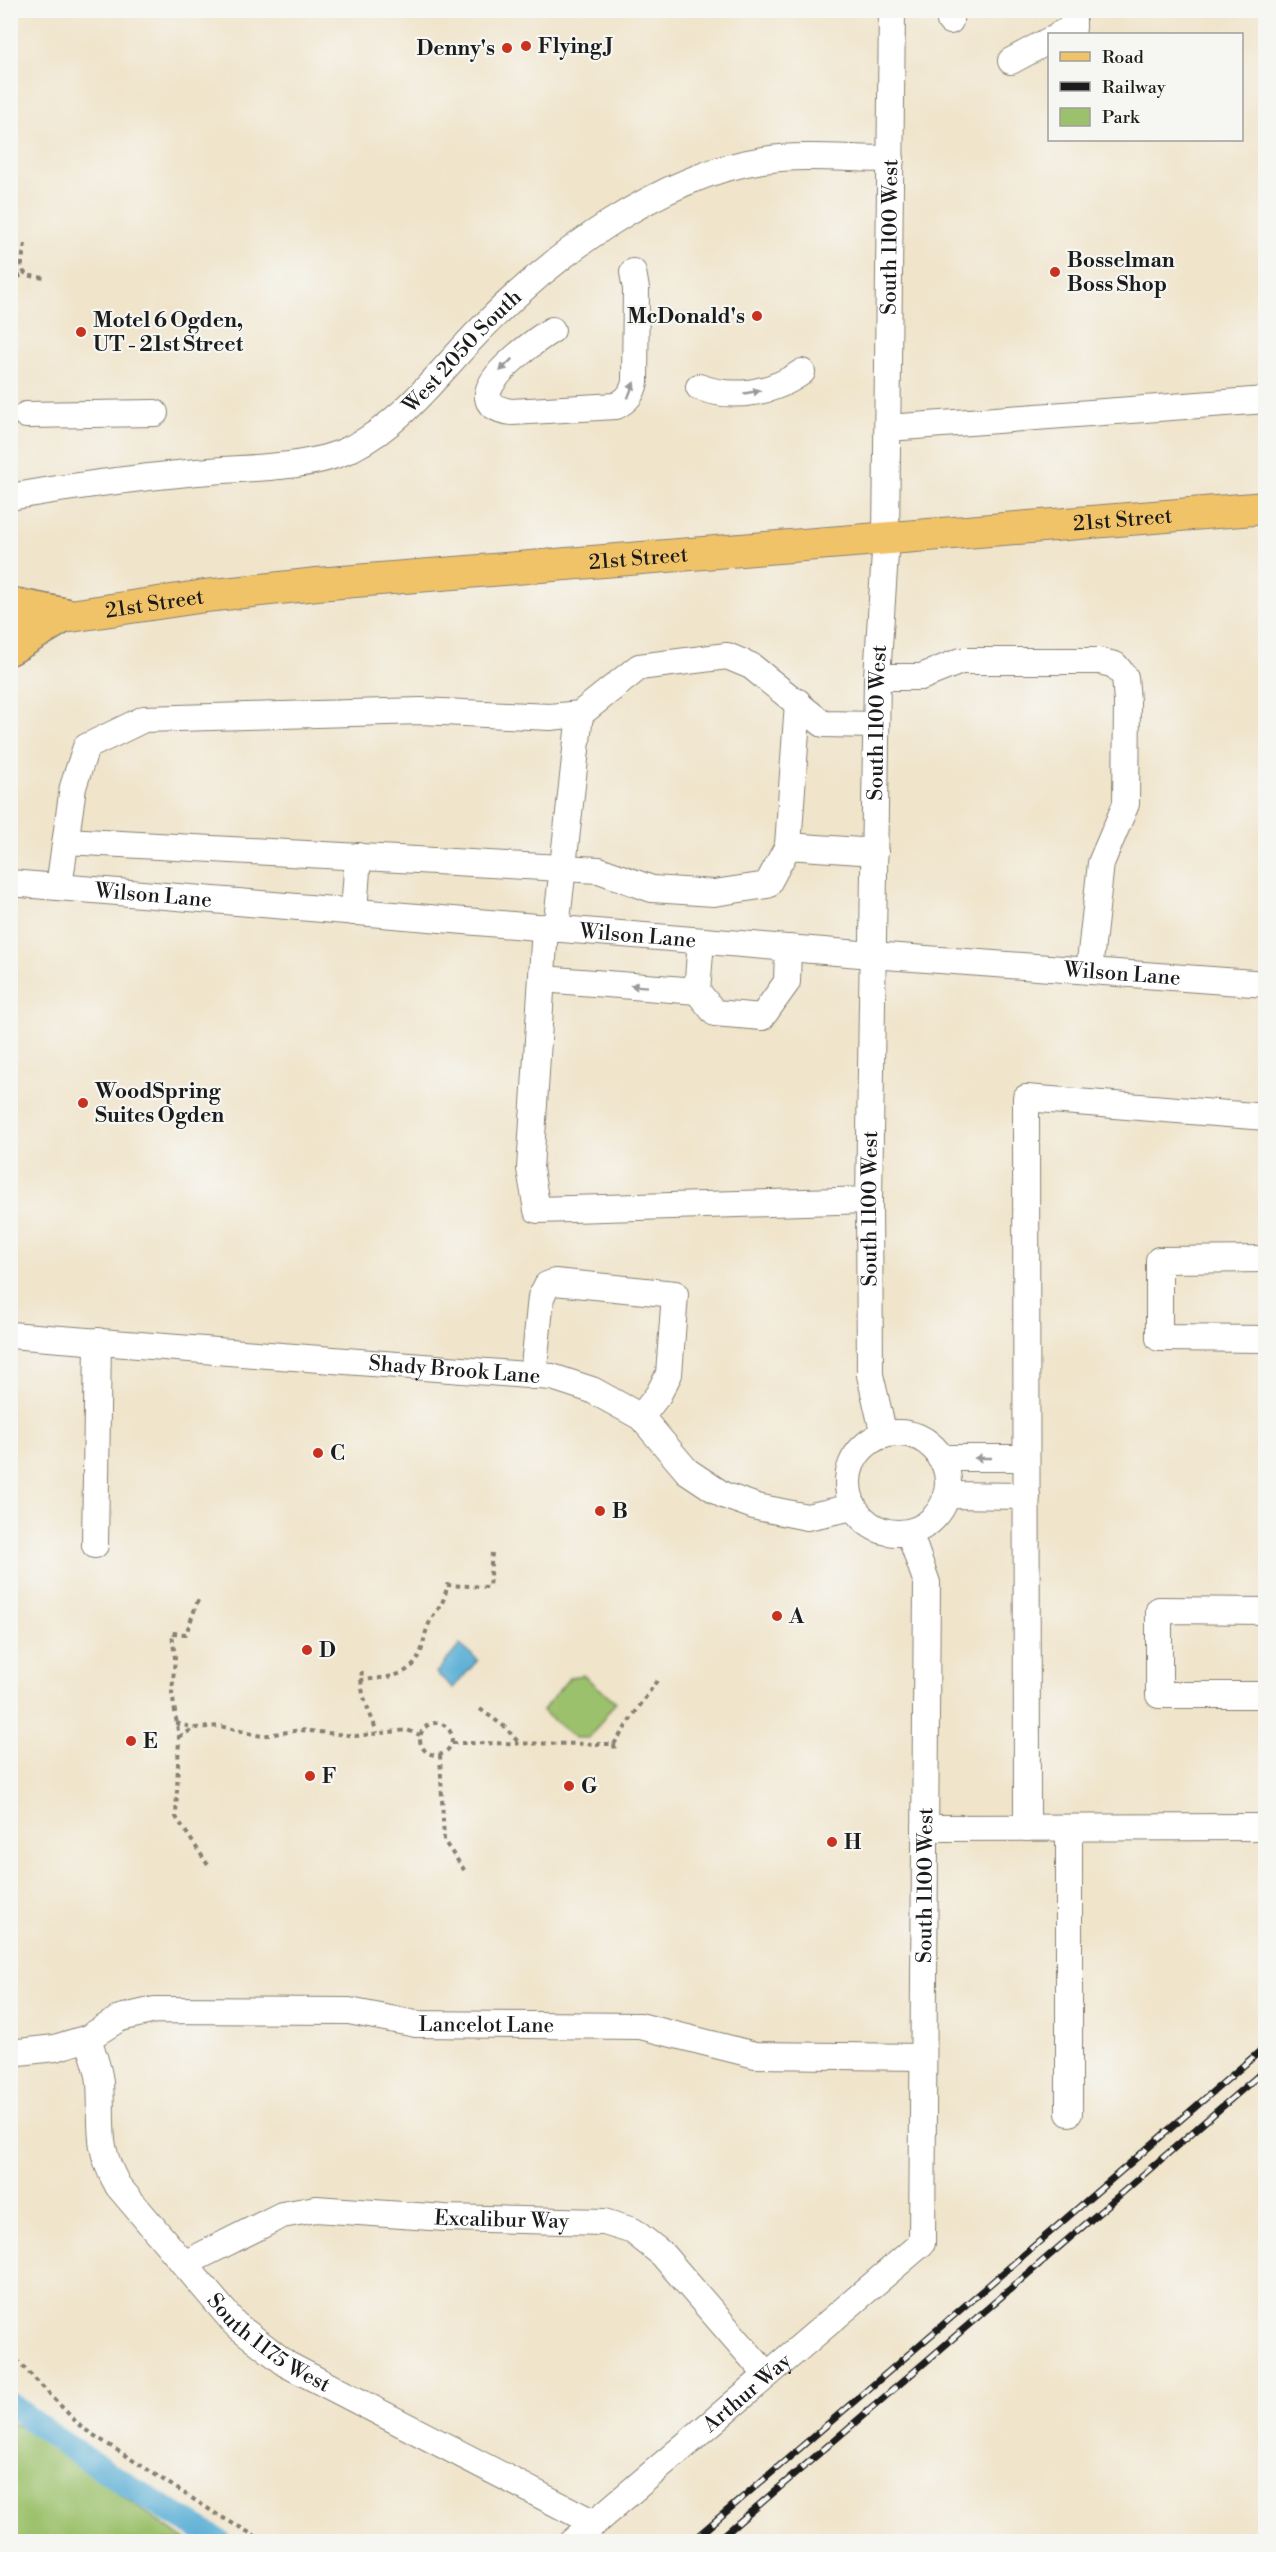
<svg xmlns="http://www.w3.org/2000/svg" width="1276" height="2552" font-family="'Libre Bodoni',serif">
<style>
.green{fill:#9cc16c;stroke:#5c6e44;stroke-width:1.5}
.water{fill:#59aed5;stroke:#3a6578;stroke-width:1.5}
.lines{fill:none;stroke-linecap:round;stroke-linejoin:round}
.canal{stroke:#59aed5;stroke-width:24}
.minor-casing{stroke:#868073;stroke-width:28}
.major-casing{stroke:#868073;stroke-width:34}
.highway-casing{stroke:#868073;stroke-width:36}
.path{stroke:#868073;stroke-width:4;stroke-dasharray:4.5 4.5;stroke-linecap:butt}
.minor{stroke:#fff;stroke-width:26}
.major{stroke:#f1c369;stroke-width:32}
.highway{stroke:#f1c369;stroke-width:33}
.rail-casing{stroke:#1c1c1c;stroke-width:7}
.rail{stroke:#f6f6f2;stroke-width:4.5;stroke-dasharray:14;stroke-linecap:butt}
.oneway{fill:#999}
.poi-dot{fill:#c8321e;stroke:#f6f6f2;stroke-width:2}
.labels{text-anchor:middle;stroke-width:4.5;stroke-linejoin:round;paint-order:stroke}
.poi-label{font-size:21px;font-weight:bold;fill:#1c1c1c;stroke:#f6f6f2;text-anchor:start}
.street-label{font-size:21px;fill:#1c1c1c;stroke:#f6f6f2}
</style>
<rect width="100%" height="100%" fill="#f6f6f2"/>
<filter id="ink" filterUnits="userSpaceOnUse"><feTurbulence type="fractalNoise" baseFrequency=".0167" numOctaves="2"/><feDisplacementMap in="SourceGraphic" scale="12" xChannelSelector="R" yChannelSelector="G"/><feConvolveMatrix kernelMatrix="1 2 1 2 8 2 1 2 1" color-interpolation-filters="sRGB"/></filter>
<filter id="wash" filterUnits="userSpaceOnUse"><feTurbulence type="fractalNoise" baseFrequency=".008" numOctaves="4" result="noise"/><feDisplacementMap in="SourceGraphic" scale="24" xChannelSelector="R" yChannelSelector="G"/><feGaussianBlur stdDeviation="1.35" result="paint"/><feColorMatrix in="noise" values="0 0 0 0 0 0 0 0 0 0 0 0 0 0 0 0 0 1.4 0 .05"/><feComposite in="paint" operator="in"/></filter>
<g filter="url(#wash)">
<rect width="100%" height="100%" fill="#f0e4ca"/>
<g class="green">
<path d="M 583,1675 L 616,1702 L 589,1738 L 575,1738 L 542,1711 L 570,1677 Z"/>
<path d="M 10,2423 L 27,2429 L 187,2541 L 11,2541 Z"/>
</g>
<path class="water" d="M 460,1645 L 478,1660 L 453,1688 L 436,1673 Z"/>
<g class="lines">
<path class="canal" d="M 10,2404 C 76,2456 149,2498 220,2542"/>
</g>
</g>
<g filter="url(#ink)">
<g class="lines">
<defs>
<g id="minor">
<path d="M 950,21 L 950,10"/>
<path d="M 1060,34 L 1073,28 L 1073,10"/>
<path d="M 1011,61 L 1050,40"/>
<path d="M 552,330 C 534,341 446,403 512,412 L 616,406 C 627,400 632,395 635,382 L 636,289 L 633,272"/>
<path d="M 699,387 C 733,400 773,393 802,372"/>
<path d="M 26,415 L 155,413"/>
<path d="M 888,428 L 1266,400"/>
<path id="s1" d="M 10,497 C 72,486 134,478 197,472 C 244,467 310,470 352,448 C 403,423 440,371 479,331 C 551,257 658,176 763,160 C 804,154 849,159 891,159"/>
<path d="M 877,677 L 921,677 L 961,661 L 1099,661 L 1115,665 L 1125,677 L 1127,701 L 1126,804 L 1101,863 L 1089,971"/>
<path d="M 66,841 L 599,870 L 652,889 L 714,893 L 767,885 L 788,846 L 875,852"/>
<path d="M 788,846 L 798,702"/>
<path id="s2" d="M 10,883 L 872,955 L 1266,984"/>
<path d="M 59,887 L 73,787 L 86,747 L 144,719 L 421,711 L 550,717 L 580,714 L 639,667 L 727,656 L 751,666 L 823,724 L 876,725"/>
<path d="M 354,912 L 358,856"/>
<path d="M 545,927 L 530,1169 L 537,1210 L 869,1200"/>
<path d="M 556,929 L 580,714"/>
<path d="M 701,941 L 697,991 L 715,1013 L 762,1017 L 787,982 L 788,948"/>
<path d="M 542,979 L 697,991"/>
<path d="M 1266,1259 L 1159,1260 L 1159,1338 L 1266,1339"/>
<path id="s3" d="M 10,1335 L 552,1377 L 592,1390 L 641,1417 L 687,1471 L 723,1495 L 757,1507 L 807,1517 L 853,1507"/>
<path d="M 533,1376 L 541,1297 L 547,1285 L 555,1282 L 675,1294 L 669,1374 L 658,1395 L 641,1417"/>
<circle cx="898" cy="1483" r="50"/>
<path id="s4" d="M 884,1435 L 870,1375 L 869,1200 L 877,677 L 886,538 L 892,10"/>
<path d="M 940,1458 L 1026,1458"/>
<path d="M 946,1495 L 1027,1496"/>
<path d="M 95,1545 L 98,1341"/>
<path d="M 1266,1611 L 1159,1610 L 1159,1695 L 1266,1695"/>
<path d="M 925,1828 L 1266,1827"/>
<path d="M 1027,1828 L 1026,1098 L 1266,1117"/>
<path d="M 1069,1828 L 1069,2113"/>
<path id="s5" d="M 88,2038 C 92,2052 99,2068 100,2083 C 103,2126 95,2145 118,2186 L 235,2324 L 288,2365 L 594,2523"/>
<path id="s6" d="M 10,2053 L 55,2048 L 88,2038 L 120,2018 L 155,2010 L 349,2011 L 416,2024 L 640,2026 L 755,2055 L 923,2057"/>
<path id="s7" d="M 184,2264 L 282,2215 L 316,2209 L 445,2218 L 604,2222 L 633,2231 L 662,2254 L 767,2375"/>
<path id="s8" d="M 572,2542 L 922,2243 L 927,1583 L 909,1532"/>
</g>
<g id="major">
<path id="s9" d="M 10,625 L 205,596 L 317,584 L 1266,508"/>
</g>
<g id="highway">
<path d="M 10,604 L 65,615"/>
<path d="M 10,648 L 65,615"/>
</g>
</defs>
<use href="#minor" class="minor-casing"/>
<use href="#major" class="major-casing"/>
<use href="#highway" class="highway-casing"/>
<g class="path">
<path d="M 25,244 C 20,272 17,276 48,278"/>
<path d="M 10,283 L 23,274"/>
<path d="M 198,1600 L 186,1634 L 172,1633 L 175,1658 L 172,1693 L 179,1737 L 176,1817 L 208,1865"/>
<path d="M 362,1671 C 358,1693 371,1713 377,1733"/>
<path d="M 360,1680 C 382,1678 411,1678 420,1654 C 424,1645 424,1635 428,1626 C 435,1609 444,1608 447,1585 L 489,1587 L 492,1553"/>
<path d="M 480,1709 L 505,1727 L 519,1743"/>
<circle cx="436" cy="1739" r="16"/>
<path d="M 176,1723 L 194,1728"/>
<path d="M 179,1737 L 195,1728 L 220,1726 L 261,1736 L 301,1730 L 356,1736 L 407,1730 L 420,1735"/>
<path d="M 452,1743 L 614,1744 L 615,1751"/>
<path d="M 614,1744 L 658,1679"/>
<path d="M 440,1755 L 444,1841 L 465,1871"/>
<path d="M 10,2353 L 81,2427 L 218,2515 L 266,2542"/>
</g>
<use href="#minor" class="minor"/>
<use href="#major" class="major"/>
<use href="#highway" class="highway"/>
<defs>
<g id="rail">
<path d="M 691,2542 L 1266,2046"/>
<path d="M 716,2542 L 1266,2069"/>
</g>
</defs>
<use href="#rail" class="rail-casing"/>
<use href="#rail" class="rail"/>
</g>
<defs><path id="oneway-solid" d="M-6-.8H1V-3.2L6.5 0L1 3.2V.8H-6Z" transform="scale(1.5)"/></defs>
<g class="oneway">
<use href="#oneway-solid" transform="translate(506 365) rotate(135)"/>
<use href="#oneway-solid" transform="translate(631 390) rotate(-69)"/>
<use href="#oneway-solid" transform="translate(752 392) rotate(-11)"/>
<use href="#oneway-solid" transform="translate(639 986) rotate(-176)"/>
<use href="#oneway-solid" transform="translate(983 1458) rotate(180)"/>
</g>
</g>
<g class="poi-dot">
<circle cx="526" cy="46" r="6"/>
<circle cx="507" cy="48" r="6"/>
<circle cx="1055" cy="272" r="6"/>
<circle cx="757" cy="316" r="6"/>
<circle cx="81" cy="332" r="6"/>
<circle cx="83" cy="1103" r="6"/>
<circle cx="318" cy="1453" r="6"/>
<circle cx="600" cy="1511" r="6"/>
<circle cx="777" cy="1616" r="6"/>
<circle cx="307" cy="1650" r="6"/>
<circle cx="131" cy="1741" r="6"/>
<circle cx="310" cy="1776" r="6"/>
<circle cx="569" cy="1786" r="6"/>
<circle cx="832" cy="1842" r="6"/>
</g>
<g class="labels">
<g class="poi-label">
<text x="538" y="53">Flying J</text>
<text x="495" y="55" text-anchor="end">Denny's</text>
<text x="1067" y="267">Bosselman<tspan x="1067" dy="24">Boss Shop</tspan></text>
<text x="745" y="323" text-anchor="end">McDonald's</text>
<text x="93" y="327">Motel 6 Ogden,<tspan x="93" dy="24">UT - 21st Street</tspan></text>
<text x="95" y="1098">WoodSpring<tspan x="95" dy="24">Suites Ogden</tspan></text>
<text x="330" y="1460">C</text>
<text x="612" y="1518">B</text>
<text x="789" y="1623">A</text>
<text x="319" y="1657">D</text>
<text x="143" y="1748">E</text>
<text x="322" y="1783">F</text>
<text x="581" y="1793">G</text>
<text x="844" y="1849">H</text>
</g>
<g class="street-label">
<text dy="7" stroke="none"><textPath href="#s4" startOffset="1200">South 1100 West</textPath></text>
<text dy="7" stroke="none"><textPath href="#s1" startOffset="494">West 2050 South</textPath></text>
<text dy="7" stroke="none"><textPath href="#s9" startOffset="1118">21st Street</textPath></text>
<text dy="7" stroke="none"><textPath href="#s9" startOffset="632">21st Street</textPath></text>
<text dy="7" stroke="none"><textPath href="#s9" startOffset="146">21st Street</textPath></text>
<text dy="7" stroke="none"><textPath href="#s4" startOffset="714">South 1100 West</textPath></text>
<text dy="7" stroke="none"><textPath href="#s2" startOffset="144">Wilson Lane</textPath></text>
<text dy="7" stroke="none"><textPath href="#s2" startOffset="630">Wilson Lane</textPath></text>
<text dy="7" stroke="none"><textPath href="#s2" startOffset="1116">Wilson Lane</textPath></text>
<text dy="7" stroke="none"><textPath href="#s4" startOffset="228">South 1100 West</textPath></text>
<text dy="7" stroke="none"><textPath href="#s3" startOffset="446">Shady Brook Lane</textPath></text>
<text dy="7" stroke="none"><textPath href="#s8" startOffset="818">South 1100 West</textPath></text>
<text dy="7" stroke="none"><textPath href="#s6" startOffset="486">Lancelot Lane</textPath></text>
<text dy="7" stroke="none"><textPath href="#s7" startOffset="330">Excalibur Way</textPath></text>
<text dy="7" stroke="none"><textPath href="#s5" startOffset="372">South 1175 West</textPath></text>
<text dy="7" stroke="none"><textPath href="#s8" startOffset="230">Arthur Way</textPath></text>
</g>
</g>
<rect width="1276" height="2552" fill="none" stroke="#f6f6f2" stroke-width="36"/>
<rect x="1048" y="33" width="195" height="108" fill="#f6f6f2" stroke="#9f9f9c" stroke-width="1.5"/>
<rect x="1060" y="52" width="30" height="9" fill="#f1c369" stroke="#9f9f9c" stroke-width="1.5"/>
<text x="1102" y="63" font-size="18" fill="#1c1c1c">Road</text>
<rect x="1060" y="82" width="30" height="9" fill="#1c1c1c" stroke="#9f9f9c" stroke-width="1.5"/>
<text x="1102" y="93" font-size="18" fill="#1c1c1c">Railway</text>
<rect x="1060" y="108" width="30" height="18" fill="#9cc16c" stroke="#9f9f9c" stroke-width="1.5"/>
<text x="1102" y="123" font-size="18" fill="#1c1c1c">Park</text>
</svg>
